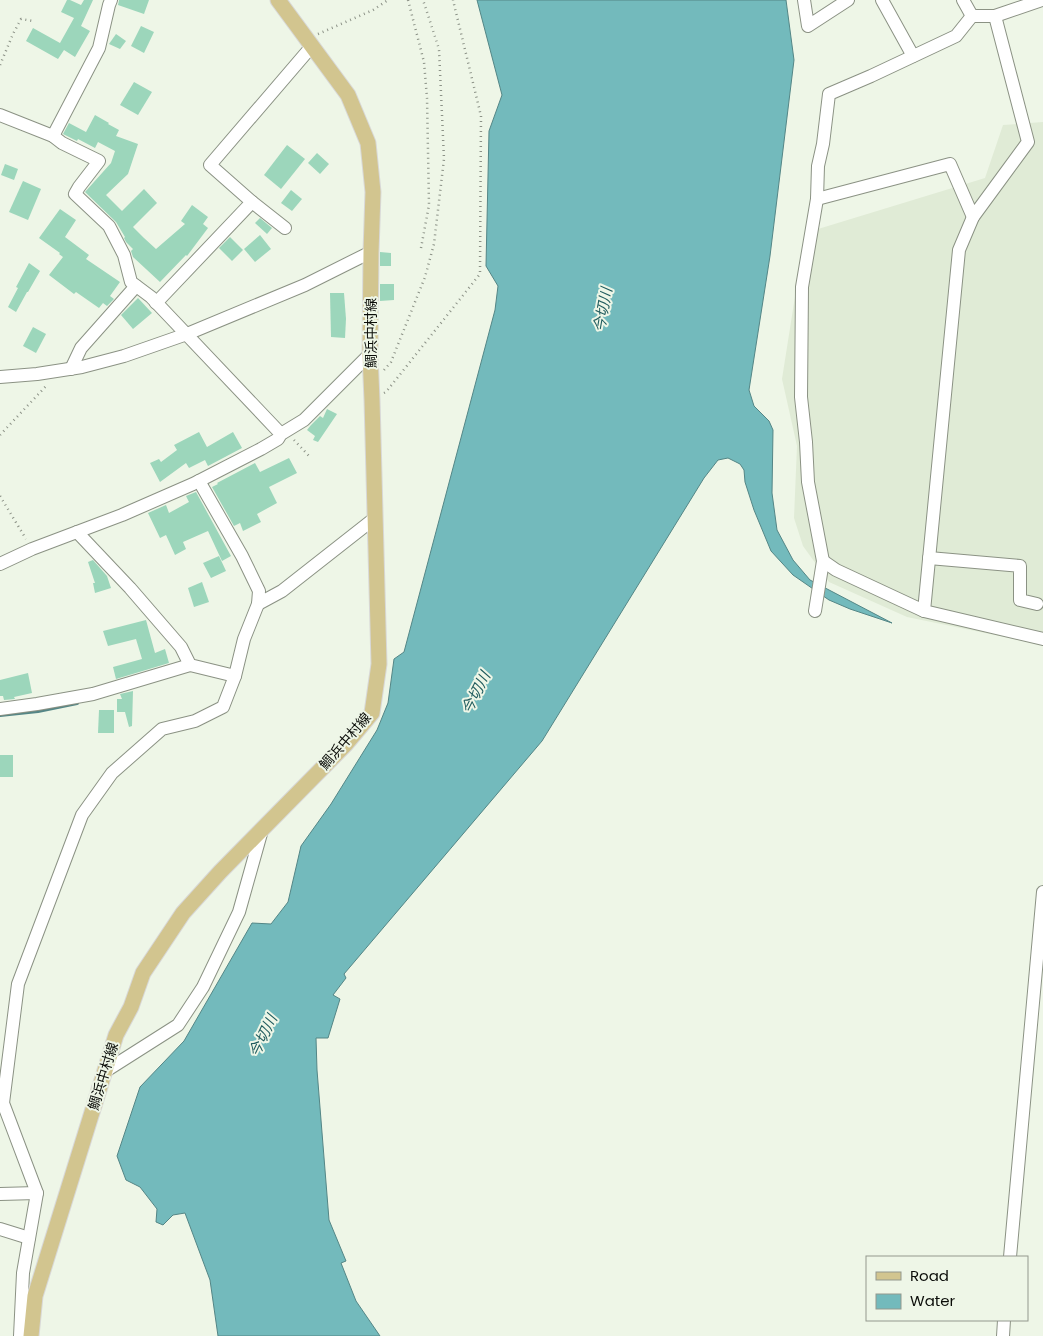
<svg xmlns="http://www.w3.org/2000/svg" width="1043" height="1336" font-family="Poppins,'Noto Sans JP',sans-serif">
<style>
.built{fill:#e0ebd6}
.water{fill:#73babc;stroke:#548686}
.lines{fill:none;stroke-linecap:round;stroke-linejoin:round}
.stream{stroke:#548686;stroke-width:4}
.building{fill:#9cd6bb}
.minor-casing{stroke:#8b9284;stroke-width:14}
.major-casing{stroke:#d8d8d7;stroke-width:17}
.path{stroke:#8c9287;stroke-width:2.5;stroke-dasharray:1 4;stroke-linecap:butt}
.minor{stroke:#fff;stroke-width:12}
.major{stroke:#d2c58f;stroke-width:15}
.labels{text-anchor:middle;stroke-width:4;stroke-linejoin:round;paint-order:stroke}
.street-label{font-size:14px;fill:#0a0c08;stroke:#eef6e7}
.water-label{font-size:15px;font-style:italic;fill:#1f5b5d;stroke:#eef6e7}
</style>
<rect width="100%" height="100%" fill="#eef6e7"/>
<path class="built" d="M 1043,122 L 1043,645 L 907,617 L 829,582 L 803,546 L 794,518 L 797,446 L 782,379 L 805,233 L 985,178 L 1003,125 Z"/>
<path class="water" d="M 477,0 L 786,0 L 794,60 L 770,256 L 749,390 L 754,406 L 769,421 L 773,430 L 772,493 L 777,530 L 793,560 L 810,580 L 892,623 L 850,609 L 829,600 L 793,575 L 771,551 L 754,510 L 745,482 L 744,470 L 740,464 L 728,458 L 718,460 L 704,478 L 542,741 L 344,974 L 346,978 L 333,995 L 340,999 L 328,1038 L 316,1038 L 317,1070 L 329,1220 L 346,1261 L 341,1263 L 356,1301 L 380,1336 L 218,1336 L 210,1280 L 185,1213 L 173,1215 L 163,1225 L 156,1222 L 157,1209 L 140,1187 L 126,1180 L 117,1156 L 140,1087 L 184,1041 L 252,923 L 271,924 L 288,902 L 301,846 L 331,804 L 377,730 L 388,703 L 394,659 L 404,652 L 495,310 L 498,286 L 486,266 L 489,131 L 502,95 Z"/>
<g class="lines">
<path class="stream" d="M 0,715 L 38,711 L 77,703"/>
</g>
<g class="building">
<path d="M 67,0 L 70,0 L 81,5 L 84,0 L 93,0 L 81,26 L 90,31 L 75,57 L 64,50 L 58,59 L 26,41 L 33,28 L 60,43 L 74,18 L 61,12 Z"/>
<path d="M 119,0 L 149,0 L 144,14 L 118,5 Z"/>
<path d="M 141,26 L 154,32 L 144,53 L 131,46 Z"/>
<path d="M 116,34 L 126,41 L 120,49 L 109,44 Z"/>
<path d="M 134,82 L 152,92 L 138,115 L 120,105 Z"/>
<path d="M 95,115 L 109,123 L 108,124 L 119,130 L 116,136 L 138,144 L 128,174 L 106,195 L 122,211 L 144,189 L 157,203 L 133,227 L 144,238 L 156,249 L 185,224 L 181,221 L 192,205 L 208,217 L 203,224 L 208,228 L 187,256 L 186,255 L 160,282 L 133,257 L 131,251 L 133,249 L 126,242 L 124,238 L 125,237 L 116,222 L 85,192 L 111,163 L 115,151 L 98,142 L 95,148 L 78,139 L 77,141 L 63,134 L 69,123 L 86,132 Z"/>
<path d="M 287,145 L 305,159 L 281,189 L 264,175 Z"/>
<path d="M 317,153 L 329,164 L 320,174 L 308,163 Z"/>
<path d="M 5,164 L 18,169 L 14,180 L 1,175 Z"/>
<path d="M 23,181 L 41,189 L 28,220 L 9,212 Z"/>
<path d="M 291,190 L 302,199 L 292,211 L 281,203 Z"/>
<path d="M 60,209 L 76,220 L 65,237 L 89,255 L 86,259 L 120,282 L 110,296 L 114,299 L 107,306 L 103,303 L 99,308 L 76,292 L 74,294 L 49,275 L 63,257 L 59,254 L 60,253 L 39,238 Z"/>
<path d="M 260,218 L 272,228 L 267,234 L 255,223 Z"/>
<path d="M 260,235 L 271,249 L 255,262 L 244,249 Z"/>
<path d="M 230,237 L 243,250 L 232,261 L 219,248 Z"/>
<path d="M 380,252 L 391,253 L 391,266 L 380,266 Z"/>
<path d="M 29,263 L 40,271 L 28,292 L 27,292 L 16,312 L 8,307 L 18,288 L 16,287 Z"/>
<path d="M 380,284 L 394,284 L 394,300 L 380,301 Z"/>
<path d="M 330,293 L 344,293 L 346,319 L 345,338 L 331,337 Z"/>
<path d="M 138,298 L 152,313 L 133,329 L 121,315 Z"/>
<path d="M 33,327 L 46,334 L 36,353 L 23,346 Z"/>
<path d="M 327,409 L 337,414 L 318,442 L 313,440 L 315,436 L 307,430 L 311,425 L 320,416 L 323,418 Z"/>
<path d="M 199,432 L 207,447 L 233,432 L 242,448 L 208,466 L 205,460 L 189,468 L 186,463 L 160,482 L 150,463 L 159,459 L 161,462 L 177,450 L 174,445 Z"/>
<path d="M 289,458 L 297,473 L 269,487 L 277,503 L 257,514 L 261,522 L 243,531 L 240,523 L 234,526 L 212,487 L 218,484 L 217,483 L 255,463 L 260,472 Z"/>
<path d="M 196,492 L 231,556 L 222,561 L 208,531 L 183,542 L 186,549 L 175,555 L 166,535 L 160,538 L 148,513 L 166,505 L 169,513 L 189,502 L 186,496 Z"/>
<path d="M 219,556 L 226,571 L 211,578 L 203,563 Z"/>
<path d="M 93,560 L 107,576 L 111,588 L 95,593 L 93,583 L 95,583 L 88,562 Z"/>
<path d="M 202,582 L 209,602 L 194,607 L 188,588 Z"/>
<path d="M 146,620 L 155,653 L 165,649 L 169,663 L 116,679 L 113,667 L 142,659 L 136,639 L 108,646 L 103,631 Z"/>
<path d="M 28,673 L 32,693 L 14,697 L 15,699 L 4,700 L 3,696 L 0,696 L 0,680 Z"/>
<path d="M 133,691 L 132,726 L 129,727 L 125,712 L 117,712 L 117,699 L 122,699 L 120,694 Z"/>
<path d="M 99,710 L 114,710 L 114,733 L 98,733 Z"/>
<rect x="0" y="755" width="13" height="22"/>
</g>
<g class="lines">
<defs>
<g id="minor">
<path d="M 804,0 L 808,26 L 848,0"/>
<path d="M 882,0 L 913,56"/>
<path d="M 963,0 L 972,16"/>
<path d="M 972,16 L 995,16 L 1042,0"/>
<path d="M 0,115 L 53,136 L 62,143 L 99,161 L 79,187 L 75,194 L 109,226 L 124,255 L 131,282 L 151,297 L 281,434"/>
<path d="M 53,136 L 99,48 L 109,5 L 111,0"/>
<path d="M 817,199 L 950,164 L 973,217 L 1028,142 L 995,16"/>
<path d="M 252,202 L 285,228"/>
<path d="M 973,217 L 959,250 L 924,611 L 1043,639"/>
<path d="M 156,303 L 252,202 L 210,165 L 312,46"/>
<path d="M 71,369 L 81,348 L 136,286"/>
<path d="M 0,377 L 37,374 L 82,367 L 124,356 L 187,334 L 305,285 L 371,252"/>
<path d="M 199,481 L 242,556 L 259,591 L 258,604 L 282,591 L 375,518"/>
<path d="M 77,532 L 130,588 L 181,647 L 190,665 L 235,676 L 244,639 L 258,604"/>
<path d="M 929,558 L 1020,566 L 1020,600 L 1037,604"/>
<path d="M 823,561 L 836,570 L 924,611"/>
<path d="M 0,564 L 32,549 L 122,515 L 193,484 L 261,449 L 278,439 L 281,434 L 304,420 L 370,354"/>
<path d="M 815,611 L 823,561 L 808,482 L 806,442 L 801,397 L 802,287 L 817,199 L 818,166 L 823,144 L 829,94 L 871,76 L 956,36 L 972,16"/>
<path d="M 0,709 L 37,704 L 93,694 L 190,665"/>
<path d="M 104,1072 L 178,1025 L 203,987 L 239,912 L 262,830"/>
<path d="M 0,1194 L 37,1193"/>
<path d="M 0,1229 L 29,1238"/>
<path d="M 1010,1257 L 1043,892"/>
<path d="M 20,1336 L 23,1273 L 37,1193 L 3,1103 L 18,984 L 82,815 L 112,773 L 162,729 L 195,721 L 223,707 L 235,676"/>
<path d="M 1003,1336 L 1004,1320"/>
</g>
<path id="major" d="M 31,1336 L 35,1296 L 116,1035 L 131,1007 L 143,973 L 183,913 L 220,872 L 346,744 L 372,713 L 379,664 L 372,400 L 370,354 L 371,252 L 373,192 L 368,143 L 348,95 L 278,0"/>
</defs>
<use href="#minor" class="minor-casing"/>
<use href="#major" class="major-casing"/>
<g class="path">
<path d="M 408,0 L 424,62 L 427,98 L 429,205 L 421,248"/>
<path d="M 318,34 L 373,10 L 388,0"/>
<path d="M 0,65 L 13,34 L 21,19 L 33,21"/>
<path d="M 384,370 L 391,362 L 425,277 L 434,244 L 444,159 L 439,49 L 423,0"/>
<path d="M 384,393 L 386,392 L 480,274 L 481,116 L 453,0"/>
<path d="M 0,435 L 47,385"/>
<path d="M 294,440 L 310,457"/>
<path d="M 0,496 L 26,539"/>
</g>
<use href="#minor" class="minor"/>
<use href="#major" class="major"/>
</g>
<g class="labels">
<g class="street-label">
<text transform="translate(371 333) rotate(-90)" y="5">鯛浜中村線</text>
<text transform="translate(345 741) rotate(-49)" y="5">鯛浜中村線</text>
<text transform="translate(103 1076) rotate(-73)" y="5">鯛浜中村線</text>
</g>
<g class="water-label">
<text transform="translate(603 310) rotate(-80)" y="5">今切川</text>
<text transform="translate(476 693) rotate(-63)" y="5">今切川</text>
<text transform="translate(263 1036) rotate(-64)" y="5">今切川</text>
</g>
</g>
<rect x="866" y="1256" width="162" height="65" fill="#eef6e7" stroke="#93988e"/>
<rect x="876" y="1272" width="25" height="8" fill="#d2c58f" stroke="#93988e"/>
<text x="910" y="1281" font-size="15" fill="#0a0c08">Road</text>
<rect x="876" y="1294" width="25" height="15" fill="#73babc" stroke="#93988e"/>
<text x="910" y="1306" font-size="15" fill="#0a0c08">Water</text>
</svg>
